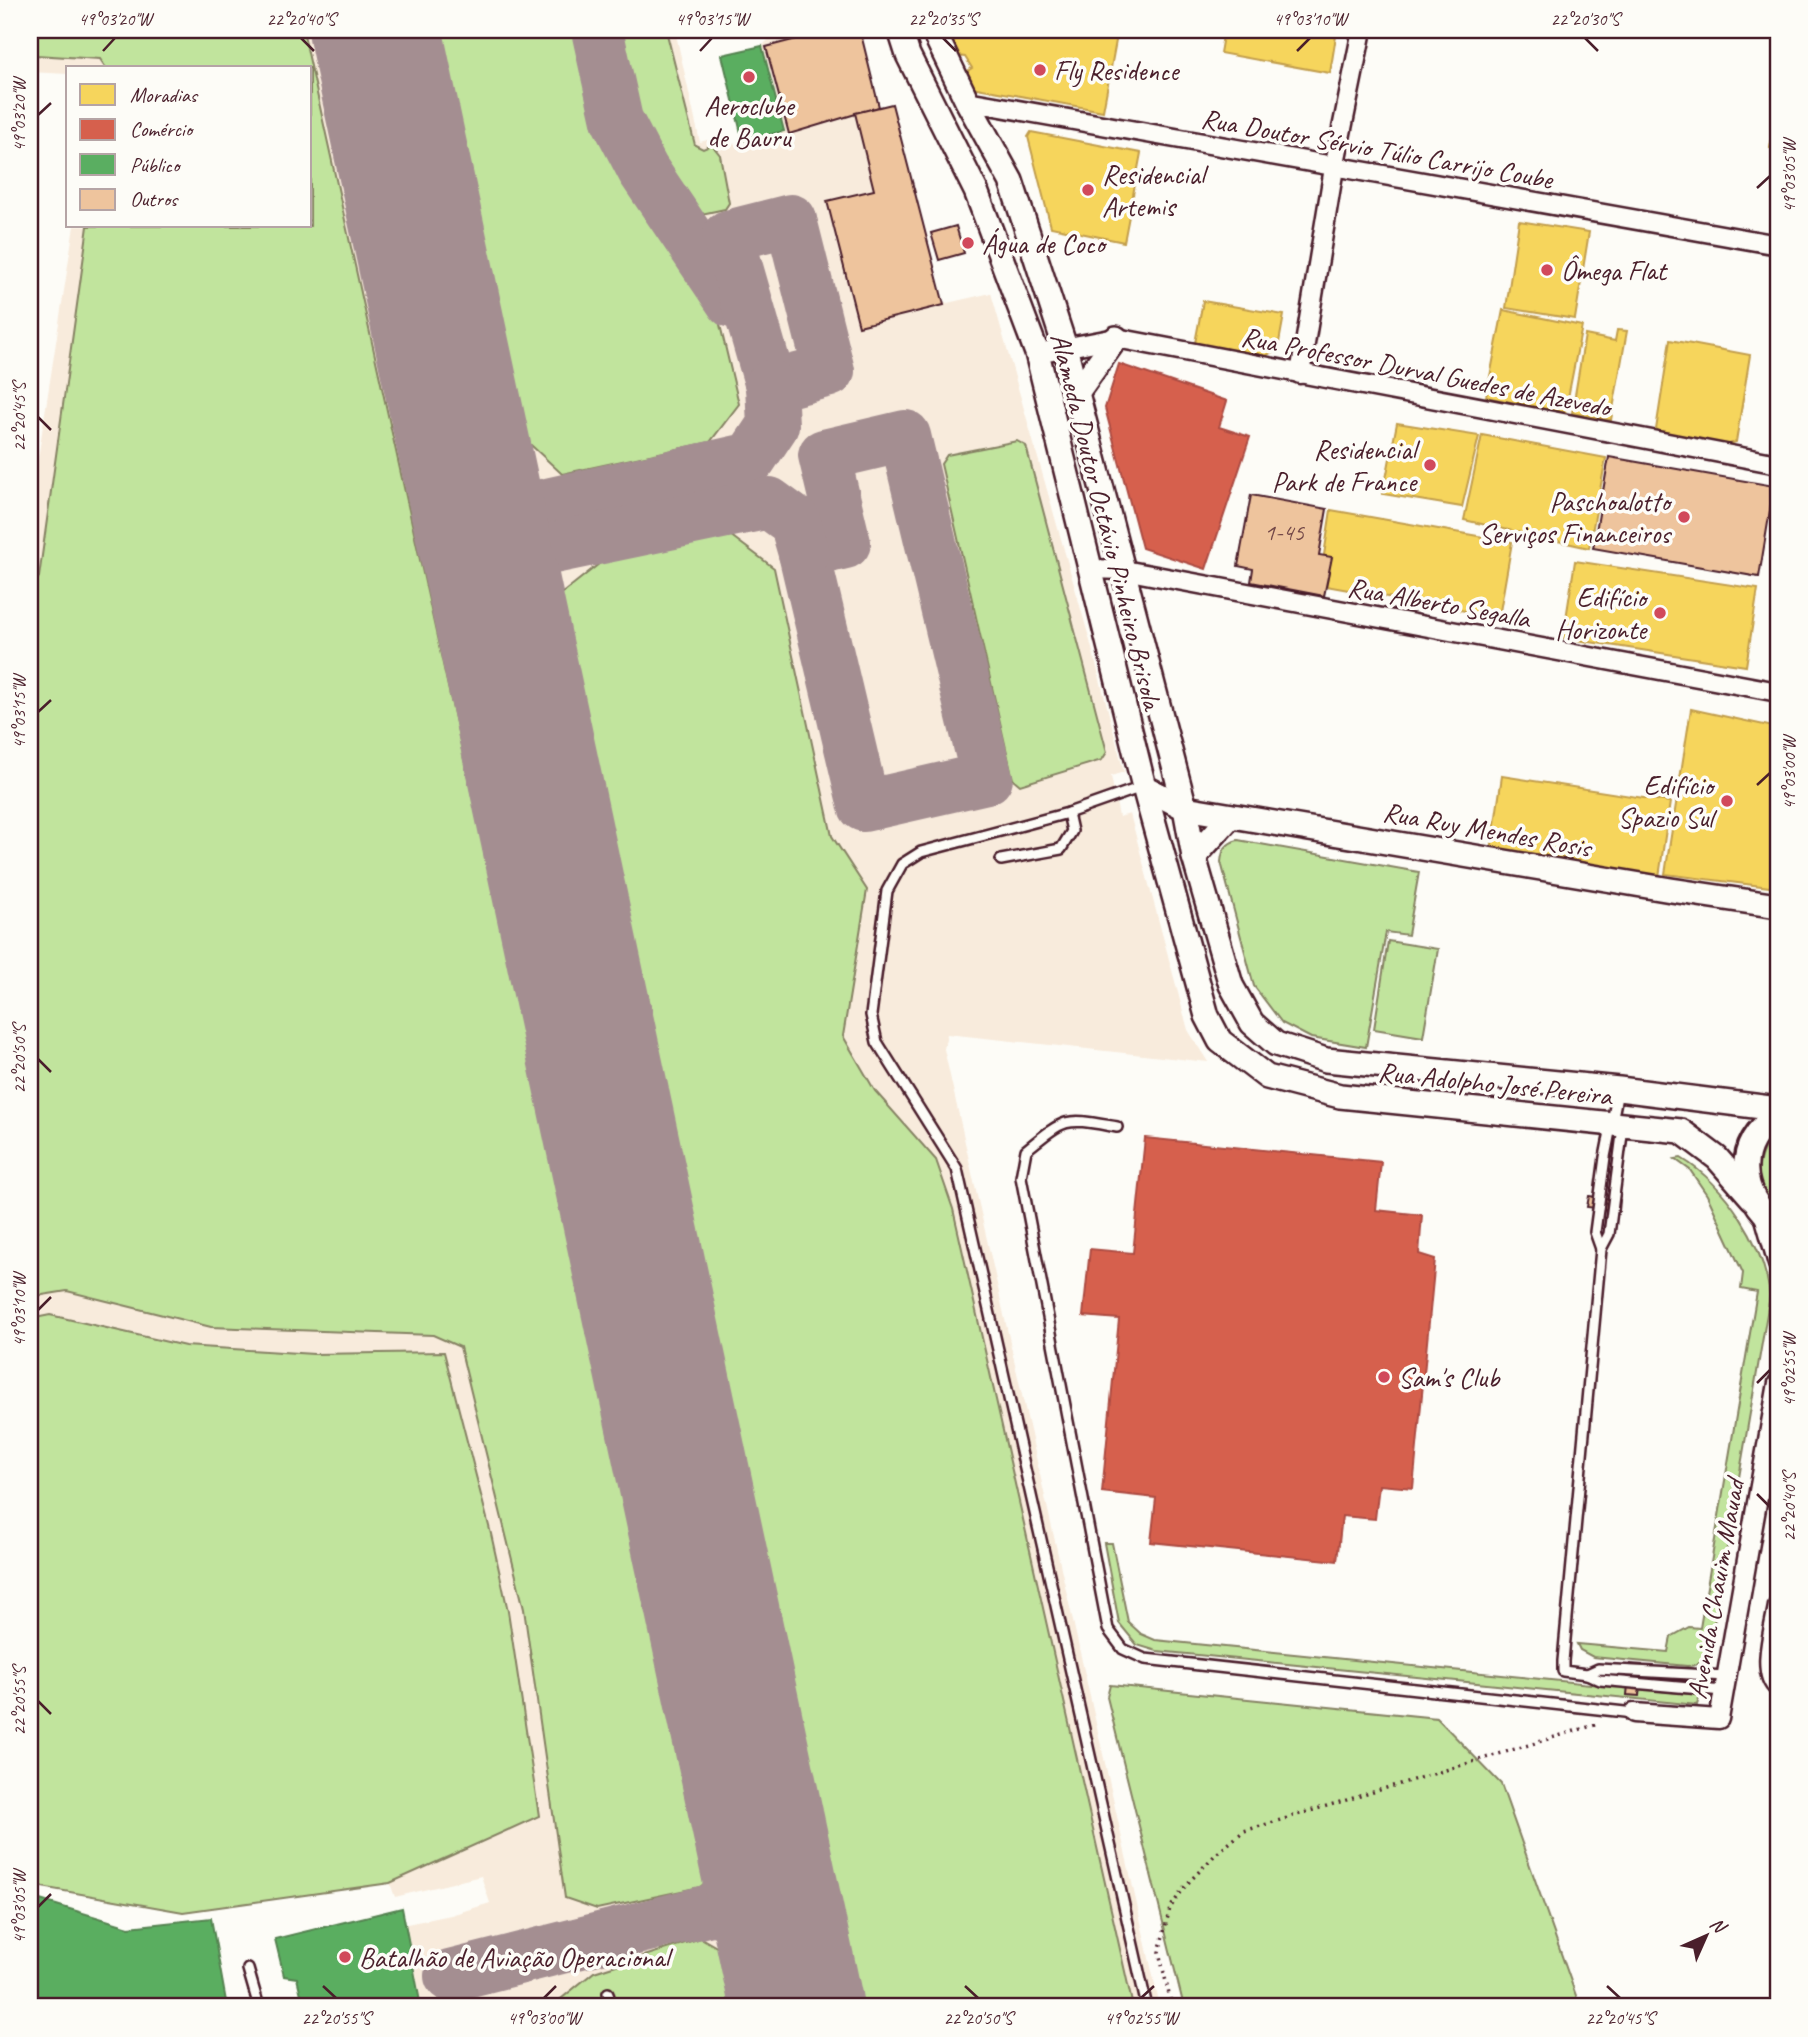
<svg xmlns="http://www.w3.org/2000/svg" width="1808" height="2037" font-family="Caveat,sans-serif">
<style>
.built{fill:#f8ebdc}
.green{fill:#c1e49d;stroke:#868264;stroke-width:2}
.homes{fill:#f6d55c;stroke:#c29e4d;stroke-width:2}
.shops{fill:#d6604d;stroke:#ac4c43;stroke-width:2}
.public{fill:#5aae61;stroke:#558351;stroke-width:2}
.lines{fill:none;stroke-linecap:round;stroke-linejoin:round}
.taxiway{stroke:#a48e91;stroke-width:52}
.runway{stroke:#a48e91;stroke-width:133}
.building{fill:#eec49d;stroke:#4a1f2b;stroke-width:2}
.service-casing{stroke:#4a1f2b;stroke-width:14}
.minor-casing{stroke:#4a1f2b;stroke-width:23}
.tertiary-casing{stroke:#4a1f2b;stroke-width:28}
.path{stroke:#4a1f2b;stroke-width:3.5;stroke-dasharray:2 5;stroke-linecap:butt}
.service{stroke:#fdfcf7;stroke-width:9}
.minor{stroke:#fdfcf7;stroke-width:18}
.tertiary{stroke:#fdfcf7;stroke-width:23}
.ticks{fill:none;stroke:#4a1f2b;stroke-width:2.5}
.poi-dot{fill:#d1495b;stroke:#fdfcf7;stroke-width:2.5}
.labels{text-anchor:middle;stroke-width:7;stroke-linejoin:round;paint-order:stroke}
.number-label{font-size:24px;fill:#734848}
.poi-label{font-size:28px;fill:#4a1f2b;stroke:#fdfcf7;text-anchor:start}
.street-label{font-size:28px;fill:#4a1f2b;stroke:#fdfcf7}
.neatline{fill:none;stroke:#4a1f2b;stroke-width:2.5}
.ticks-label{font-size:18px;text-anchor:middle;fill:#4a1f2b}
</style>
<rect width="100%" height="100%" fill="#fdfcf7"/>
<filter id="ink" filterUnits="userSpaceOnUse"><feTurbulence type="fractalNoise" baseFrequency=".0143" numOctaves="2"/><feDisplacementMap in="SourceGraphic" scale="14" xChannelSelector="R" yChannelSelector="G"/><feConvolveMatrix kernelMatrix="1 2 1 2 8 2 1 2 1" color-interpolation-filters="sRGB"/></filter>
<g filter="url(#ink)">
<path class="built" d="M 30,30 L 675,30 L 700,142 L 715,138 L 720,150 L 743,140 L 722,55 L 762,46 L 778,30 L 860,30 L 879,107 L 943,304 L 991,293 L 1090,641 L 1124,772 L 1111,776 L 1119,817 L 1130,814 L 1188,1030 L 1208,1062 L 947,1034 L 944,1049 L 1160,2007 L 421,2007 L 402,1925 L 451,1915 L 490,1903 L 481,1876 L 395,1897 L 390,1883 L 539,1816 L 508,1611 L 491,1534 L 444,1353 L 314,1354 L 185,1346 L 69,1319 L 50,1315 L 30,1319 L 30,510 L 74,226 L 310,226 L 310,68 L 68,68 L 68,74 L 30,72 Z"/>
<g class="green">
<path d="M 33,30 L 303,30 L 711,1878 L 700,1887 L 597,1909 L 565,1898 L 524,1609 L 460,1347 L 433,1335 L 211,1327 L 67,1291 L 30,1297 L 30,589 L 39,577 L 88,226 L 310,226 L 310,68 L 106,68 L 100,59 L 35,55 L 31,45 Z"/>
<path d="M 430,30 L 583,30 L 605,136 L 716,308 L 739,404 L 710,442 L 562,474 L 518,433 Z"/>
<path d="M 621,30 L 666,30 L 695,145 L 703,149 L 712,145 L 720,155 L 729,203 L 725,209 L 692,216 L 684,211 L 650,163 L 631,130 L 612,58 L 612,46 Z"/>
<path d="M 1017,441 L 1026,446 L 1107,752 L 1102,760 L 1020,785 L 1013,779 L 941,464 L 947,455 Z"/>
<path d="M 726,532 L 774,568 L 832,836 L 867,890 L 843,1036 L 875,1091 L 936,1160 L 953,1209 L 1133,2007 L 859,2007 L 550,629 L 561,594 L 604,560 Z"/>
<path d="M 1238,840 L 1419,872 L 1408,935 L 1386,932 L 1366,1047 L 1311,1038 L 1282,1023 L 1254,986 L 1221,862 C 1222,850 1226,843 1238,840 Z"/>
<path d="M 1388,941 L 1438,949 L 1423,1037 L 1374,1029 Z"/>
<path d="M 1778,1131 L 1778,1211 C 1752,1190 1753,1153 1778,1131 Z"/>
<path d="M 1681,1158 C 1726,1185 1764,1244 1770,1296 L 1709,1653 C 1703,1662 1698,1666 1687,1666 L 1593,1657 L 1580,1650 L 1577,1644 L 1668,1652 L 1671,1637 L 1689,1627 L 1700,1628 L 1757,1292 L 1741,1289 L 1743,1273 L 1707,1195 L 1690,1170 L 1675,1159 Z"/>
<path d="M 50,1315 L 185,1346 L 314,1354 L 444,1352 L 491,1534 L 508,1611 L 539,1816 L 390,1883 L 183,1912 L 30,1885 L 30,1319 Z"/>
<path d="M 1104,1543 L 1112,1543 L 1128,1622 L 1141,1634 L 1155,1640 L 1700,1695 L 1697,1705 L 1157,1651 L 1137,1645 L 1119,1623 Z"/>
<path d="M 1110,1685 L 1437,1718 L 1501,1784 L 1580,2007 L 1184,2007 L 1107,1697 Z"/>
<path d="M 701,1938 L 725,1952 L 737,2007 L 551,2007 L 594,1972 Z"/>
</g>
<g class="homes">
<path d="M 941,30 L 1118,30 L 1103,111 L 971,87 L 970,77 L 966,72 L 972,68 L 965,57 L 948,55 Z"/>
<path d="M 1224,30 L 1337,30 L 1330,73 L 1220,53 Z"/>
<path d="M 1778,109 L 1778,150 L 1770,148 Z"/>
<path d="M 1031,132 L 1141,153 L 1124,242 L 1051,227 L 1028,137 Z"/>
<path d="M 1519,221 L 1589,232 L 1575,319 L 1506,308 Z"/>
<path d="M 1203,301 L 1284,315 L 1278,348 L 1266,356 L 1195,343 Z"/>
<path d="M 1503,310 L 1582,326 L 1565,413 L 1486,397 Z"/>
<path d="M 1617,330 L 1627,331 L 1611,420 L 1572,413 L 1585,335 L 1615,341 Z"/>
<path d="M 1670,340 L 1750,355 L 1736,442 L 1719,447 L 1655,436 Z"/>
<path d="M 1397,423 L 1479,436 L 1462,507 L 1383,494 Z"/>
<path d="M 1482,435 L 1606,458 L 1589,548 L 1464,520 Z"/>
<path d="M 1331,510 L 1512,542 L 1499,617 L 1326,586 L 1331,560 L 1324,555 Z"/>
<path d="M 1575,561 L 1758,589 L 1746,666 L 1563,638 Z"/>
<path d="M 1691,709 L 1778,728 L 1778,888 L 1665,874 Z"/>
<path d="M 1502,776 L 1670,802 L 1659,877 L 1491,851 Z"/>
</g>
<g class="shops">
<path d="M 1119,364 L 1227,401 L 1219,427 L 1250,437 L 1206,569 L 1142,548 L 1105,408 Z"/>
<path d="M 1145,1138 L 1381,1162 L 1376,1210 L 1422,1215 L 1419,1254 L 1435,1259 L 1413,1488 L 1379,1485 L 1375,1519 L 1342,1516 L 1337,1561 L 1151,1542 L 1156,1498 L 1102,1492 L 1119,1319 L 1083,1316 L 1090,1249 L 1133,1253 Z"/>
</g>
<g class="public">
<path d="M 762,46 L 784,131 L 743,141 L 722,55 Z"/>
<path d="M 30,1897 L 129,1927 L 211,1918 L 227,2007 L 30,2007 Z"/>
<path d="M 402,1908 L 421,2007 L 304,2007 L 297,1978 L 284,1976 L 275,1939 Z"/>
</g>
<g class="lines">
<g class="taxiway">
<path d="M 597,30 L 617,120 L 643,170 L 732,302"/>
<path d="M 791,220 L 829,371 L 771,386 L 728,236 Z"/>
<path d="M 905,436 L 987,778 L 864,806 L 804,553 L 845,543 L 824,455 Z"/>
<path d="M 467,454 L 529,508 L 751,458 L 773,425 L 771,386"/>
<path d="M 498,612 L 539,551 L 769,503 L 795,522 L 804,553"/>
<path d="M 761,1839 L 718,1908 L 786,1955"/>
<path d="M 450,1976 L 718,1908"/>
</g>
<path class="runway" d="M 375,30 L 797,2007"/>
</g>
<g class="building">
<path d="M 831,30 L 860,30 L 879,107 L 789,134 L 766,47 Z"/>
<path d="M 892,104 L 944,305 L 859,326 L 827,201 L 874,190 L 855,113 Z"/>
<path d="M 956,226 L 964,253 L 939,260 L 931,233 Z"/>
<path d="M 1609,457 L 1774,486 L 1759,577 L 1593,548 Z"/>
<path d="M 1251,495 L 1327,509 L 1319,555 L 1332,557 L 1324,596 L 1251,582 L 1253,569 L 1238,566 Z"/>
<path d="M 1589,1196 L 1620,1200 L 1619,1211 L 1587,1207 Z"/>
<path d="M 1630,1664 L 1642,1665 L 1639,1696 L 1627,1695 Z"/>
</g>
<g class="lines">
<defs>
<g id="service">
<path d="M 1142,787 L 1068,813 L 921,852 L 902,864 L 887,891 L 871,1015 L 877,1042 L 957,1169 L 1147,2007"/>
<path d="M 1001,860 L 1061,849 L 1072,831 L 1068,813"/>
<path d="M 1117,1127 C 1065,1118 1068,1116 1026,1150 L 1021,1177 L 1108,1629 L 1123,1649 L 1145,1659 L 1634,1713"/>
<path d="M 1601,1249 L 1595,1232 L 1605,1157 L 1618,1091"/>
<path d="M 1587,1674 L 1563,1671 L 1563,1661 L 1601,1249 L 1609,1234 L 1623,1127"/>
<path d="M 1723,1691 L 1600,1680 L 1587,1674 L 1598,1669 L 1726,1676"/>
<path d="M 248,1969 L 259,2007"/>
<path d="M 608,1993 L 611,2007"/>
</g>
<g id="minor">
<path d="M 967,101 L 1778,245"/>
<path d="M 1037,353 L 1116,338 L 1778,464"/>
<path d="M 1300,374 L 1334,168 L 1362,30"/>
<path d="M 1090,569 L 1124,570 L 1778,692"/>
<path d="M 1764,1215 L 1778,1264"/>
<path d="M 1778,1606 C 1775,1626 1760,1673 1778,1687"/>
<path d="M 1634,1713 L 1719,1719 L 1778,1383"/>
</g>
<g id="tertiary">
<path d="M 900,30 L 908,55 L 976,191 L 1037,353 L 1144,787 L 1207,1016 L 1220,1041 L 1267,1077 L 1340,1096 L 1681,1131 L 1717,1158 L 1752,1198"/>
<path d="M 933,30 L 967,101 L 1011,181 L 1065,347 L 1185,808 L 1194,857 L 1231,985 L 1252,1023 L 1276,1044 L 1326,1060 L 1619,1089 L 1778,1109"/>
<path d="M 1076,394 L 1116,338"/>
<path d="M 1144,787 L 1185,808 L 1671,890 L 1778,906"/>
<path d="M 1194,857 L 1231,816"/>
<path d="M 1778,1115 C 1733,1142 1737,1196 1778,1225"/>
</g>
</defs>
<use href="#service" class="service-casing"/>
<use href="#minor" class="minor-casing"/>
<use href="#tertiary" class="tertiary-casing"/>
<path class="path" d="M 1172,2007 L 1159,1952 L 1170,1908 L 1186,1885 L 1215,1855 L 1244,1831 L 1598,1724"/>
<use href="#service" class="service"/>
<use href="#minor" class="minor"/>
<use href="#tertiary" class="tertiary"/>
</g>
</g>
<path class="ticks" d="M 301,38 L 314,51M 943,38 L 956,51M 1585,38 L 1598,51M 103,51 L 115,38M 700,51 L 712,38M 1297,51 L 1310,38M 38,115 L 51,103M 1757,188 L 1770,176M 38,417 L 51,430M 38,712 L 51,700M 1757,785 L 1770,773M 38,1059 L 51,1072M 38,1310 L 51,1297M 1757,1383 L 1770,1370M 1757,1494 L 1770,1507M 38,1701 L 51,1714M 38,1907 L 51,1894M 323,1986 L 336,1998M 965,1986 L 978,1998M 1607,1986 L 1620,1998M 544,1998 L 556,1986M 1141,1998 L 1154,1986"/>
<g class="poi-dot">
<circle cx="1040" cy="70" r="7"/>
<circle cx="749" cy="77" r="7"/>
<circle cx="1088" cy="190" r="7"/>
<circle cx="968" cy="243" r="7"/>
<circle cx="1547" cy="270" r="7"/>
<circle cx="1430" cy="465" r="7"/>
<circle cx="1684" cy="517" r="7"/>
<circle cx="1660" cy="613" r="7"/>
<circle cx="1727" cy="801" r="7"/>
<circle cx="1384" cy="1377" r="7"/>
<circle cx="345" cy="1957" r="7"/>
</g>
<g class="labels">
<g class="number-label">
<text x="1284" y="540">1-45</text>
</g>
<g class="poi-label">
<text x="1054" y="80">Fly Residence</text>
<text x="749" y="115" text-anchor="middle">Aeroclube<tspan x="749" dy="32">de Bauru</tspan></text>
<text x="1102" y="184">Residencial<tspan x="1102" dy="32">Artemis</tspan></text>
<text x="982" y="253">Água de Coco</text>
<text x="1561" y="280">Ômega Flat</text>
<text x="1416" y="459" text-anchor="end">Residencial<tspan x="1416" dy="32">Park de France</tspan></text>
<text x="1670" y="511" text-anchor="end">Paschoalotto<tspan x="1670" dy="32">Serviços Financeiros</tspan></text>
<text x="1646" y="607" text-anchor="end">Edifício<tspan x="1646" dy="32">Horizonte</tspan></text>
<text x="1713" y="795" text-anchor="end">Edifício<tspan x="1713" dy="32">Spazio Sul</tspan></text>
<text x="1398" y="1387">Sam's Club</text>
<text x="359" y="1967">Batalhão de Aviação Operacional</text>
</g>
<g class="street-label">
<text transform="translate(1377 148) rotate(10)" y="10">Rua Doutor Sérvio Túlio Carrijo Coube</text>
<text transform="translate(1426 371) rotate(11)" y="10">Rua Professor Durval Guedes de Azevedo</text>
<text transform="translate(1107 521) rotate(76)" y="10">Alameda Doutor Octávio Pinheiro Brisola</text>
<text transform="translate(1439 602) rotate(10)" y="10">Rua Alberto Segalla</text>
<text transform="translate(1487 829) rotate(10)" y="10">Rua Ruy Mendes Rosis</text>
<text transform="translate(1495 1083) rotate(6)" y="10">Rua Adolpho José Pereira</text>
<text transform="translate(1715 1589) rotate(-80)" y="10">Avenida Chauim Mauad</text>
</g>
</g>
<rect width="1808" height="2037" fill="none" stroke="#fdfcf7" stroke-width="77"/>
<rect x="66" y="66" width="245" height="161" fill="#fdfcf7" stroke="#b5a4a5" stroke-width="2"/>
<rect x="80" y="84" width="35" height="21" fill="#f6d55c" stroke="#b5a4a5" stroke-width="2"/>
<text x="130" y="102" font-size="21" fill="#4a1f2b">Moradias</text>
<rect x="80" y="119" width="35" height="21" fill="#d6604d" stroke="#b5a4a5" stroke-width="2"/>
<text x="130" y="136" font-size="21" fill="#4a1f2b">Comércio</text>
<rect x="80" y="154" width="35" height="21" fill="#5aae61" stroke="#b5a4a5" stroke-width="2"/>
<text x="130" y="172" font-size="21" fill="#4a1f2b">Público</text>
<rect x="80" y="189" width="35" height="21" fill="#eec49d" stroke="#b5a4a5" stroke-width="2"/>
<text x="130" y="206" font-size="21" fill="#4a1f2b">Outros</text>
<g transform="translate(1706 1936) rotate(45)" stroke="#fdfcf7" stroke-width="5" paint-order="stroke">
<path d="M0-5L12 26L0 18L-12 26Z" fill="#4a1f2b"/>
<text y="-10" font-size="19" font-weight="bold" text-anchor="middle" fill="#4a1f2b">N</text>
</g>
<rect x="38" y="38" width="1732" height="1960" class="neatline"/>
<g class="ticks-label">
<text x="115" y="25">49°03'20"W</text>
<text x="301" y="25">22°20'40"S</text>
<text x="712" y="25">49°03'15"W</text>
<text x="943" y="25">22°20'35"S</text>
<text x="1310" y="25">49°03'10"W</text>
<text x="1585" y="25">22°20'30"S</text>
<text transform="translate(19 115) rotate(-90)" y="6">49°03'20"W</text>
<text transform="translate(1789 176) rotate(-90)" y="6">49°03'05"W</text>
<text transform="translate(19 417) rotate(-90)" y="6">22°20'45"S</text>
<text transform="translate(19 712) rotate(-90)" y="6">49°03'15"W</text>
<text transform="translate(1789 773) rotate(-90)" y="6">49°03'00"W</text>
<text transform="translate(19 1059) rotate(-90)" y="6">22°20'50"S</text>
<text transform="translate(19 1310) rotate(-90)" y="6">49°03'10"W</text>
<text transform="translate(1789 1370) rotate(-90)" y="6">49°02'55"W</text>
<text transform="translate(1789 1507) rotate(-90)" y="6">22°20'40"S</text>
<text transform="translate(19 1701) rotate(-90)" y="6">22°20'55"S</text>
<text transform="translate(19 1907) rotate(-90)" y="6">49°03'05"W</text>
<text x="336" y="2024">22°20'55"S</text>
<text x="544" y="2024">49°03'00"W</text>
<text x="978" y="2024">22°20'50"S</text>
<text x="1141" y="2024">49°02'55"W</text>
<text x="1620" y="2024">22°20'45"S</text>
</g>
</svg>
